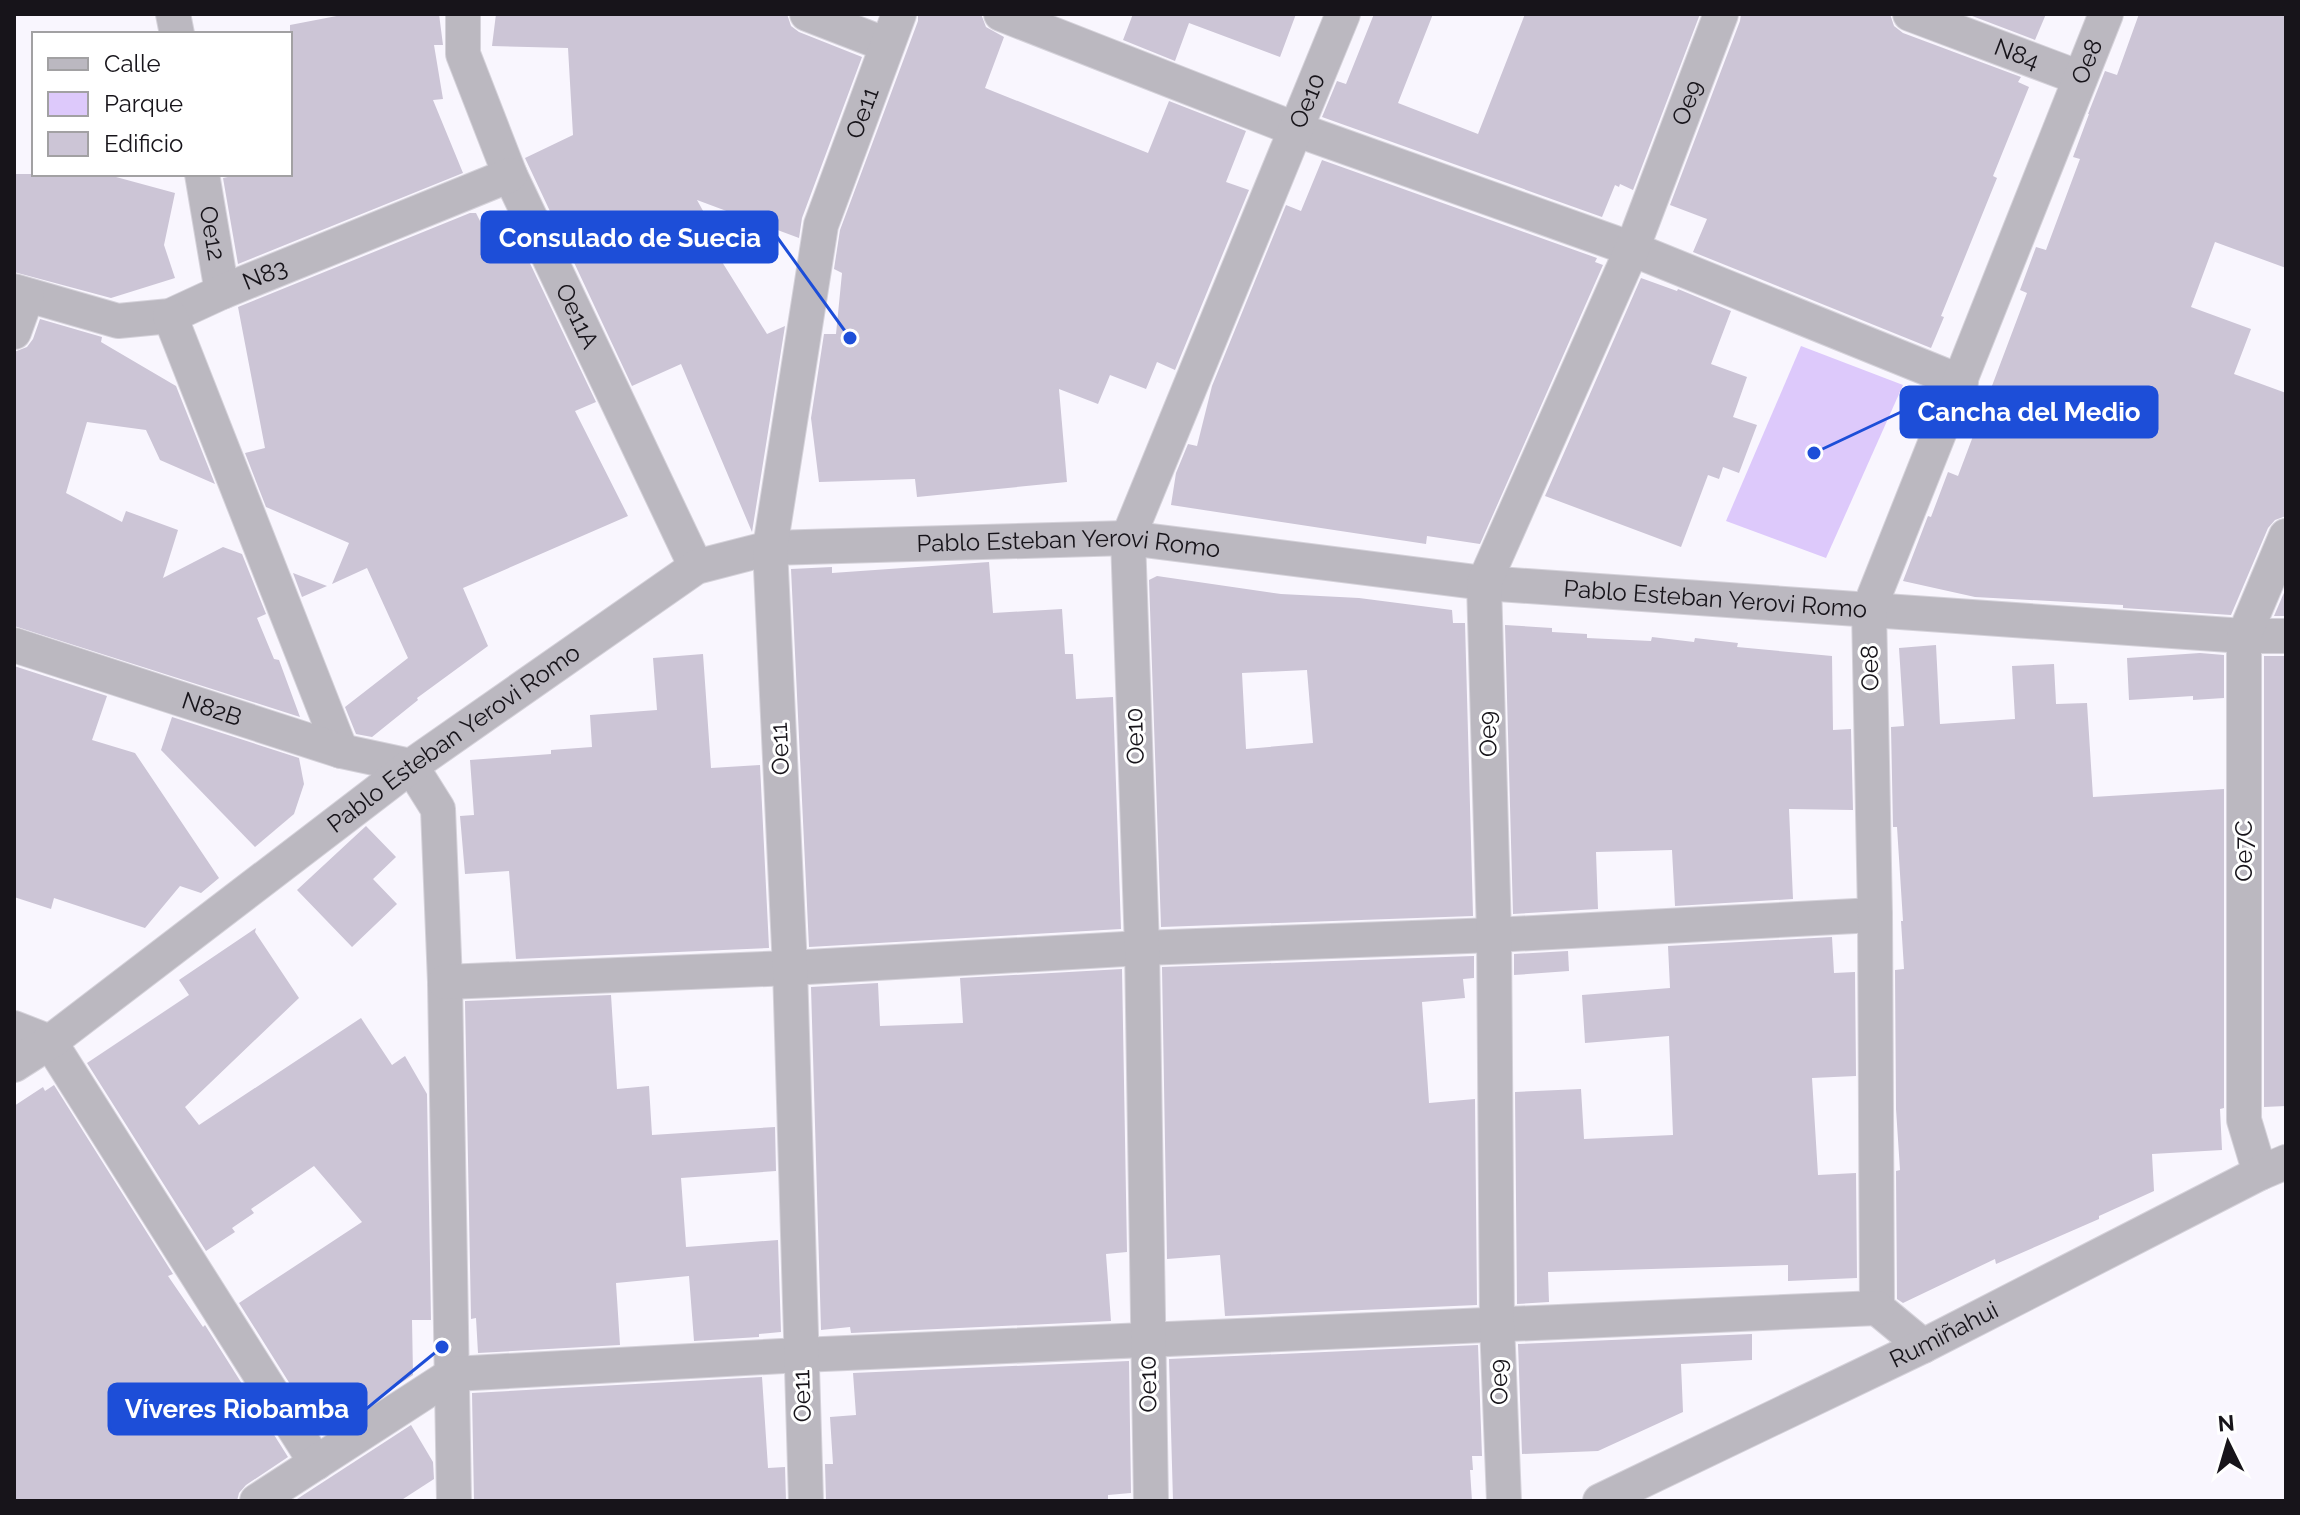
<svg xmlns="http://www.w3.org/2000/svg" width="2300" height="1515" font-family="Raleway,sans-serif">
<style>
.green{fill:#ddc9fb}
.building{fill:#ccc5d6;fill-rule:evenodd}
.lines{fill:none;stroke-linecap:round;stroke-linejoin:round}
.minor-casing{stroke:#d5d2da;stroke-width:36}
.minor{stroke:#bbb8c0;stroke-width:34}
.labels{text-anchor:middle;stroke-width:6;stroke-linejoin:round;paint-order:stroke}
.street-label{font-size:24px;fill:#17141a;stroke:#fff}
.leader{fill:none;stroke:#1d4ed8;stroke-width:3}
.callout-dot{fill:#1d4ed8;stroke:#fff;stroke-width:3}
.callout{fill:#1d4ed8;stroke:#1d4ed8;stroke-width:3}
.callout-label{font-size:26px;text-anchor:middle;font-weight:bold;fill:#fff}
</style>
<rect width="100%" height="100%" fill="#f9f6fe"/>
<path class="green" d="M 1801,346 L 1903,385 L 1826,558 L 1726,521 Z"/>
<g class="building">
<path d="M 347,14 L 439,14 L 443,45 L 434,45 L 443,99 L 433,100 L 463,173 L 238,264 L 223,178 L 242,174 L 290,174 L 290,25 Z"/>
<path d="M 496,14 L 787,14 L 791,26 L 799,32 L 862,57 L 802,218 L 799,238 L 697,200 L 722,245 L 714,249 L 767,334 L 785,326 L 752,532 L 681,364 L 632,386 L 525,158 L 573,135 L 568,48 L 492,46 Z"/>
<path d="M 918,14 L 981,14 L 986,27 L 1004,37 L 985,88 L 1148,153 L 1169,101 L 1246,131 L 1226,182 L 1249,190 L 1175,370 L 1157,362 L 1146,389 L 1110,375 L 1098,404 L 1059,389 L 1067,482 L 917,497 L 915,479 L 819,482 L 811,418 L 824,334 L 836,334 L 842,273 L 834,269 L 840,230 L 918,21 Z"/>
<path d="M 1133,14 L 1296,14 L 1280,57 L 1189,23 L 1175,61 L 1123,40 Z"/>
<path d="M 1374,14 L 1433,14 L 1398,103 L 1478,134 L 1525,14 L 1700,14 L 1633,190 L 1620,184 L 1619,187 L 1615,185 L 1602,217 L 1322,117 L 1337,81 L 1346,84 Z"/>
<path d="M 1741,14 L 1890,14 L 1894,26 L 1903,33 L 2021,77 L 2018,82 L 2029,87 L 1993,176 L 1997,178 L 1941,316 L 1944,317 L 1931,348 L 1693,252 L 1707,219 L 1670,205 L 1740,21 Z"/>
<path d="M 1967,14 L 2046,14 L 2035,40 Z"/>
<path d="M 2139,14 L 2286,14 L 2286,268 L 2215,242 L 2191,307 L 2251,329 L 2234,374 L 2286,393 L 2286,516 L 2275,520 L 2268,528 L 2231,615 L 2123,608 L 2123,605 L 1975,597 L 1903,581 L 1928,516 L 1931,517 L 1948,472 L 1958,476 L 2027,293 L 2020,290 L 2036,247 L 2046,250 L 2080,159 L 2073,157 L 2089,114 L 2088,114 L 2105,71 L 2117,75 Z"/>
<path d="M 1322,160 L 1597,258 L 1595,262 L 1603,265 L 1480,544 L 1427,536 L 1426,544 L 1171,505 L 1176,473 L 1188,444 L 1197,446 L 1212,386 L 1286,205 L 1301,211 Z"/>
<path d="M 14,174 L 105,174 L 175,193 L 164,245 L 175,278 L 111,298 L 14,272 Z"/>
<path d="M 470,213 L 476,213 L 492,245 L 516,234 L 596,402 L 575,411 L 628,516 L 463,588 L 488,646 L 417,698 L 418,700 L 372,737 L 356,734 L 345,707 L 408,658 L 367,568 L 332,584 L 349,543 L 266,507 L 245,453 L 265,448 L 238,307 Z"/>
<path d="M 1641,278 L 1677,291 L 1678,289 L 1731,311 L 1711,364 L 1747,377 L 1733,417 L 1757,425 L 1739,473 L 1723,467 L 1719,479 L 1708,475 L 1681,547 L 1545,496 Z"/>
<path d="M 40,319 L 102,337 L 101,342 L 176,386 L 215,484 L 160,460 L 146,430 L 87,422 L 66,493 L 122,522 L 126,511 L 178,530 L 163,578 L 223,547 L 242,554 L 266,614 L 257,618 L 274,659 L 279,660 L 300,717 L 14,626 L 14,352 L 27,347 L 33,339 Z"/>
<path d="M 989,562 L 993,613 L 1062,609 L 1065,654 L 1073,654 L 1076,699 L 1113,697 L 1121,929 L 809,947 L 791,569 L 832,567 L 832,573 Z"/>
<path d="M 293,573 L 327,586 L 302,597 Z"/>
<path d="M 1157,576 L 1281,594 L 1359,598 L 1452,610 L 1453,623 L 1465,623 L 1473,916 L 1161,927 L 1149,580 ZM 1307,670 L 1313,743 L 1246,749 L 1242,673 Z"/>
<path d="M 2286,588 L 2286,616 L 2274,616 Z"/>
<path d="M 1505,625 L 1552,628 L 1552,632 L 1587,634 L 1587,638 L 1651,641 L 1652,637 L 1694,642 L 1695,638 L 1738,643 L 1737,647 L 1832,656 L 1833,730 L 1851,729 L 1853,810 L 1789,809 L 1793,899 L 1675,906 L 1672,850 L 1596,852 L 1598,909 L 1513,914 Z"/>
<path d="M 1936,645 L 1940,724 L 2015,719 L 2012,666 L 2054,664 L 2056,704 L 2087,703 L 2093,797 L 2224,789 L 2224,1108 L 2220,1109 L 2222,1150 L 2152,1154 L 2154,1191 L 2099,1216 L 2099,1219 L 1996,1264 L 1995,1259 L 1903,1303 L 1897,1299 L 1896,1171 L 1900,1170 L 1896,1109 L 1895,970 L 1904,969 L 1901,921 L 1903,921 L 1897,827 L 1893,827 L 1891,727 L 1904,726 L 1899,648 Z"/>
<path d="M 2200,653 L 2224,655 L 2224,698 L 2193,700 L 2193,696 L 2129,700 L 2127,658 Z"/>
<path d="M 703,654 L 711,768 L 760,765 L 769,948 L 516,959 L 509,871 L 465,874 L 460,816 L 474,815 L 470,760 L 551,754 L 551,750 L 592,747 L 590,715 L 657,710 L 653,658 Z"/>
<path d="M 2264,656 L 2286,656 L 2286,1106 L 2264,1107 Z"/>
<path d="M 14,666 L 107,696 L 92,740 L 135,753 L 219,878 L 201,893 L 180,886 L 145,928 L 54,898 L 51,909 L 14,897 Z"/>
<path d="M 172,717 L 299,758 L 304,784 L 294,814 L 255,847 L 161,750 Z"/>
<path d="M 366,826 L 396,857 L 373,879 L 397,904 L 352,947 L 297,890 Z"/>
<path d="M 256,928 L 255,932 L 299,998 L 185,1107 L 199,1125 L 361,1018 L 392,1065 L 405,1056 L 427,1094 L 431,1320 L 412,1320 L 413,1375 L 322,1435 L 239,1303 L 362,1222 L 314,1166 L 251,1209 L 254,1213 L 232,1228 L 235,1232 L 206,1251 L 87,1063 L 189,995 L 179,980 Z"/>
<path d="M 1832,937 L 1834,973 L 1855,972 L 1856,1076 L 1812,1078 L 1818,1175 L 1856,1173 L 1857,1278 L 1788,1281 L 1788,1265 L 1548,1272 L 1549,1302 L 1517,1304 L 1515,1092 L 1581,1089 L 1584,1139 L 1673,1135 L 1669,1036 L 1585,1043 L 1582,995 L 1670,988 L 1668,946 Z"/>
<path d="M 1568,951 L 1569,971 L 1514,975 L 1514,954 Z"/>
<path d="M 1474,956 L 1474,978 L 1463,979 L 1465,998 L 1422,1002 L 1429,1103 L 1475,1099 L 1477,1305 L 1225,1316 L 1220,1255 L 1167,1259 L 1162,967 Z"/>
<path d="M 1122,969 L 1127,1252 L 1106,1254 L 1111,1321 L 851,1333 L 850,1327 L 821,1330 L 811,987 L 878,983 L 880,1026 L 963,1023 L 960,978 Z"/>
<path d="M 611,995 L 617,1089 L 649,1086 L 652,1135 L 775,1127 L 776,1171 L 681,1178 L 686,1247 L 778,1240 L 781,1332 L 759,1334 L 759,1337 L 694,1341 L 689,1276 L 616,1283 L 620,1345 L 478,1353 L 476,1318 L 471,1319 L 465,1001 Z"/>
<path d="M 54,1085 L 173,1274 L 168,1276 L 203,1327 L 205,1325 L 288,1457 L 246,1485 L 239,1493 L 237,1501 L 14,1501 L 14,1106 L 43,1087 L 45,1091 Z"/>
<path d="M 1752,1334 L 1752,1360 L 1681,1364 L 1683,1412 L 1598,1451 L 1522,1454 L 1518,1344 Z"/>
<path d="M 1478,1345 L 1482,1456 L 1472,1456 L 1473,1470 L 1470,1470 L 1472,1501 L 1173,1501 L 1169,1359 Z"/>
<path d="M 1129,1361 L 1131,1493 L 1108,1495 L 1108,1501 L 826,1501 L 825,1464 L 833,1464 L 830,1417 L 856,1415 L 853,1373 Z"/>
<path d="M 762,1377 L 768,1468 L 785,1467 L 786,1501 L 474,1501 L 472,1393 Z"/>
<path d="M 411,1425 L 433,1462 L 434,1479 L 400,1501 L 294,1501 Z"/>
</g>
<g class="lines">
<defs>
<g id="minor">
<path d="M 173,14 L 177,34"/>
<path id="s1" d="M 463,14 L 463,54 L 510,175 L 696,567"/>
<path d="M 807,14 L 887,45"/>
<path d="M 1001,14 L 1295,129 L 1632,249 L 1961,382"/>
<path id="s2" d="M 1910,14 L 2080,78"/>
<path id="s3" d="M 202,174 L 222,292"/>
<path id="s4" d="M 14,291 L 118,321 L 170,316 L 222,292 L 510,175"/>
<path d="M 170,316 L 341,751"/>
<path d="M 14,332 L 27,296"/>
<path id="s5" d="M 14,645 L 341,751 L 411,766 L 438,809 L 445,982 L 454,1501"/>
<path d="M 445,982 L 790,968 L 1142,948 L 1494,935 L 1875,915"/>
<path d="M 14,1028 L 50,1042 L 316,1463"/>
<path id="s6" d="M 14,1065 L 50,1042 L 411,766 L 696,567 L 770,548 L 1128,538 L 1484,583 L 2244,636 L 2286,636"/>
<path d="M 2260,1173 L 2244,1120 L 2244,636 L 2286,536"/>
<path id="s7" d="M 1923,1346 L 1877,1308 L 1875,915 L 1869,609 L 2106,14"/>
<path d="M 257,1501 L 453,1374 L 801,1355 L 1877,1308"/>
<path id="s8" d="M 806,1501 L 790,968 L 770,548 L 821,225 L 899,14"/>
<path id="s9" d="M 1151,1501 L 1142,948 L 1128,538 L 1343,14"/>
<path id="s10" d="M 1504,1501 L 1497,1324 L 1494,935 L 1484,583 L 1632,249 L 1721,14"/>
<path id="s11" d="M 1600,1501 L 1923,1346 L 2260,1173 L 2286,1162"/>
</g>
</defs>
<use href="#minor" class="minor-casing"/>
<use href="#minor" class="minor"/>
</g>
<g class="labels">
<g class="street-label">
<text dy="8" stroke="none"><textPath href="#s2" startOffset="114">N84</textPath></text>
<text dy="8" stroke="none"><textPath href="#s7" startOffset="1348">Oe8</textPath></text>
<text dy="8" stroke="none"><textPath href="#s9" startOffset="1436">Oe10</textPath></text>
<text dy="8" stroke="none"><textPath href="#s10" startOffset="1440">Oe9</textPath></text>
<text dy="8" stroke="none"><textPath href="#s8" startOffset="1400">Oe11</textPath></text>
<text dy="8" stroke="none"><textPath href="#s3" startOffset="60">Oe12</textPath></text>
<text dy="8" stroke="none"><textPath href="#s4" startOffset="264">N83</textPath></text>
<text dy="8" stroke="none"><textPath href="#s1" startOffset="326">Oe11A</textPath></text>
<text dy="8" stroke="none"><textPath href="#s6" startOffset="1220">Pablo Esteban Yerovi Romo</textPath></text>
<text dy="8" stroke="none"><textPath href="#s6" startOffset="1870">Pablo Esteban Yerovi Romo</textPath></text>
<text transform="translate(1870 668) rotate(-91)" y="8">Oe8</text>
<text dy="8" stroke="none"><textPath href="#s5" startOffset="208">N82B</textPath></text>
<text transform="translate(1488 734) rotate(-92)" y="8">Oe9</text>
<text transform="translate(1135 736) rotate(-92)" y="8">Oe10</text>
<text dy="8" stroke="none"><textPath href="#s6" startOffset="548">Pablo Esteban Yerovi Romo</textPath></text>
<text transform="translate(780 749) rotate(-93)" y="8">Oe11</text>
<text transform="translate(2244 851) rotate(-90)" y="8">Oe7C</text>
<text dy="8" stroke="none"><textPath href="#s11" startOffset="382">Rumiñahui</textPath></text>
<text transform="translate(1499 1382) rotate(-92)" y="8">Oe9</text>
<text transform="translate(1148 1384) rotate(-91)" y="8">Oe10</text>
<text transform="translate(802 1396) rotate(-92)" y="8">Oe11</text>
</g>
</g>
<path class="leader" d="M850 338L777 237M1814 453L1901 412M442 1347L366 1409"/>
<g class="callout-dot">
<circle cx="850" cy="338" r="8"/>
<circle cx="1814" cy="453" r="8"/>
<circle cx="442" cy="1347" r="8"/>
</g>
<g class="callout">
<rect x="482" y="212" width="295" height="50" rx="8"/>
<rect x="1901" y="387" width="256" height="50" rx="8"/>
<rect x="109" y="1384" width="257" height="50" rx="8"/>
</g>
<g class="callout-label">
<text x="630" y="247">Consulado de Suecia</text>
<text x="2029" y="421">Cancha del Medio</text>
<text x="237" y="1418">Víveres Riobamba</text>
</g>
<rect width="2300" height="1515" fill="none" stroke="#17141a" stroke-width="32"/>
<rect x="32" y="32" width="260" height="144" fill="#ffffff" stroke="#a2a1a3" stroke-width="2"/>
<rect x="48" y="58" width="40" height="12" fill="#bbb8c0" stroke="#a2a1a3" stroke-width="2"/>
<text x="104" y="72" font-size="24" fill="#17141a">Calle</text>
<rect x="48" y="92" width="40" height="24" fill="#ddc9fb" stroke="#a2a1a3" stroke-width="2"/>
<text x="104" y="112" font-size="24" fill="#17141a">Parque</text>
<rect x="48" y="132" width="40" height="24" fill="#ccc5d6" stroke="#a2a1a3" stroke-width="2"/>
<text x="104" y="152" font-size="24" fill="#17141a">Edificio</text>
<g transform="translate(2228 1443) rotate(355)" stroke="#ffffff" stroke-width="6" paint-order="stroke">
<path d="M0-6L14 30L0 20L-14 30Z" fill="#17141a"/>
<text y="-12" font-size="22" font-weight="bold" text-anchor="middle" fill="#17141a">N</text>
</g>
</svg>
